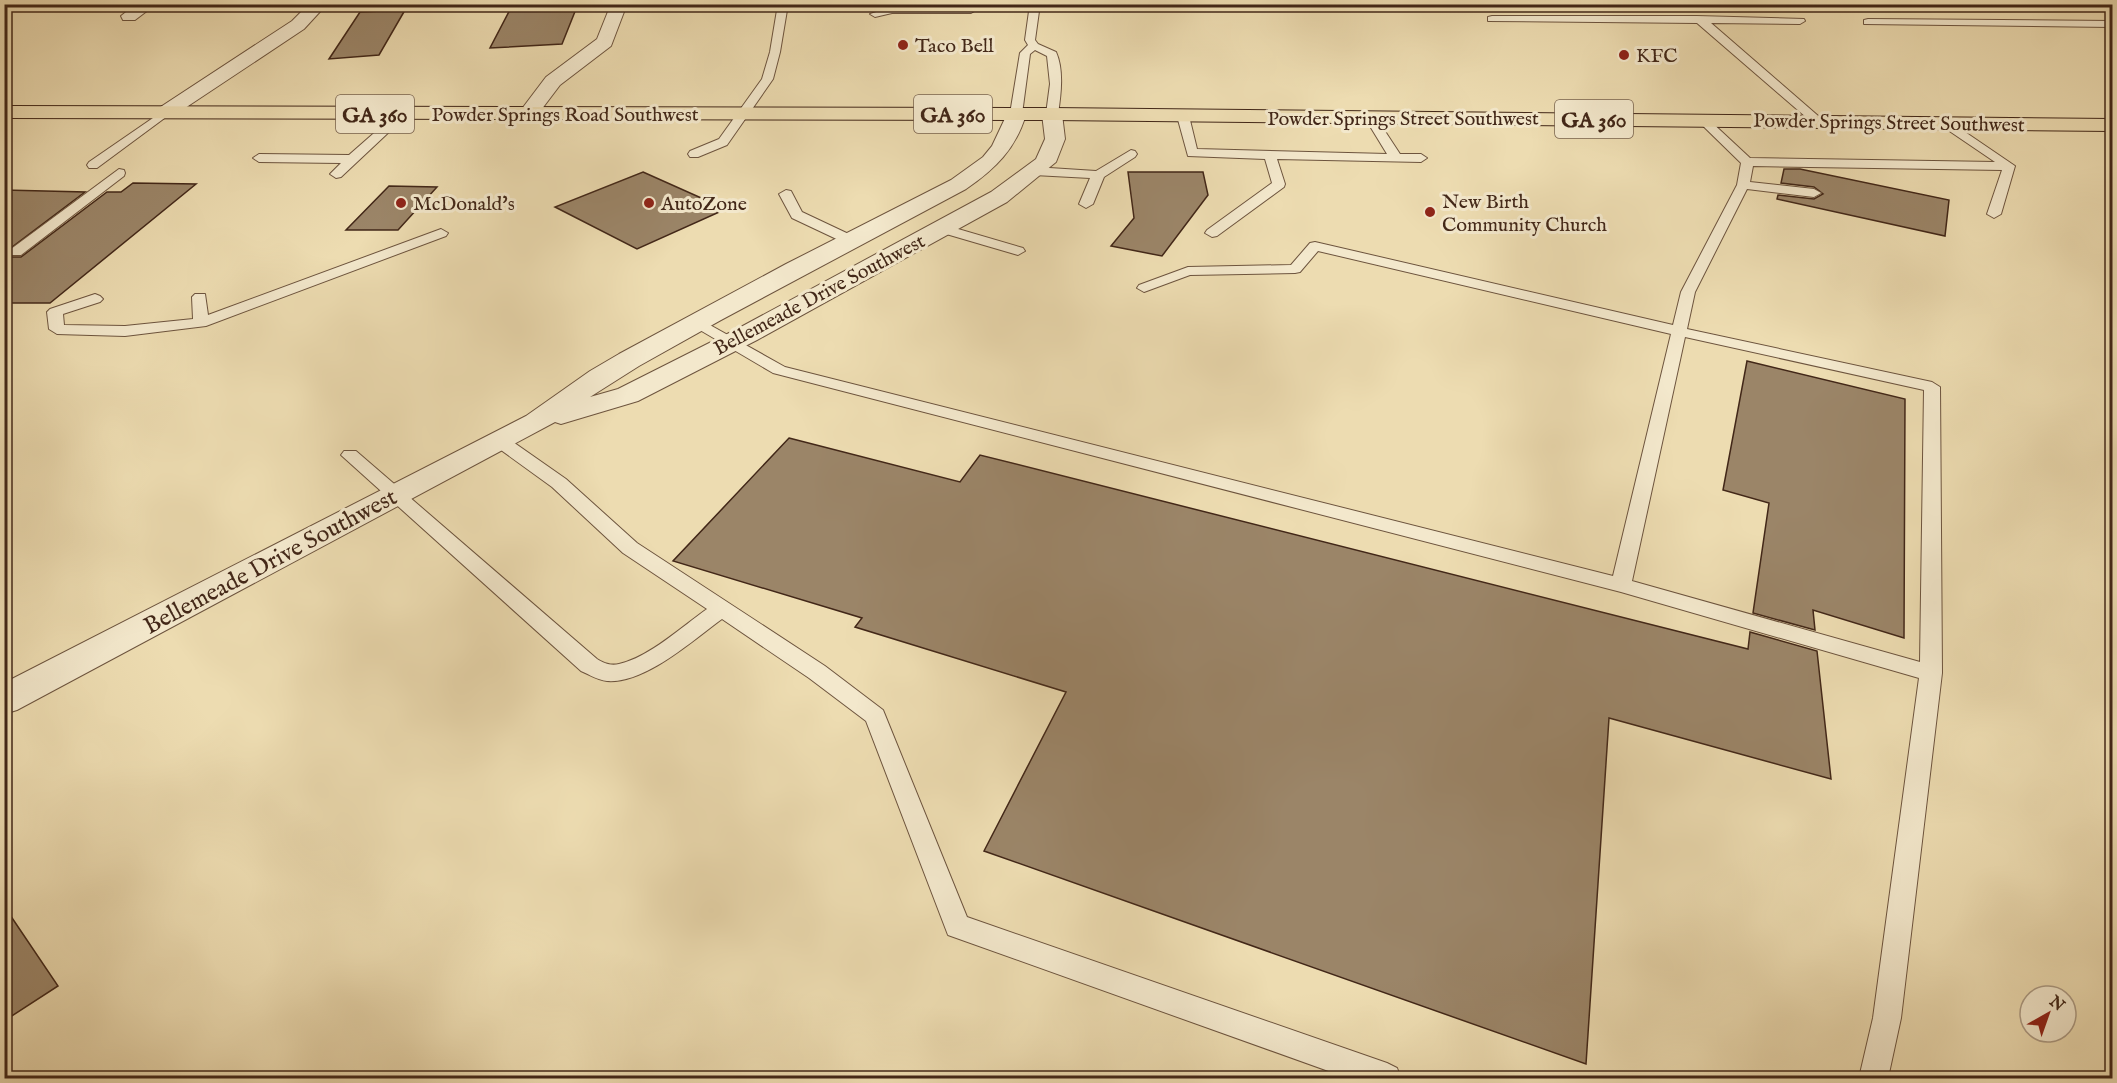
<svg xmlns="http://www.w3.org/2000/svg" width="2117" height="1083" font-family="'IM FELL English',serif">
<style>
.building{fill:#9b8568;stroke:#422718;stroke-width:1.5}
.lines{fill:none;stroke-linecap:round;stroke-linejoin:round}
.service-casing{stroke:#6d543e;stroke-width:2}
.minor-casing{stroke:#6d543e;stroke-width:2}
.primary-casing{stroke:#422718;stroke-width:2}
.service{fill:#f3e8cc;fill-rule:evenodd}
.minor{fill:#f3e8cc;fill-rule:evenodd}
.primary{fill:#eddcb1;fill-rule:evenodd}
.poi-dot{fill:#8f2418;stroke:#f3e8cc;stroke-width:2}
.labels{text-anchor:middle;stroke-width:6;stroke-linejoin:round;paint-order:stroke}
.far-poi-label{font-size:20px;fill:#422718;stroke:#f3e8cc;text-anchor:start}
.far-street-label{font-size:20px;fill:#422718;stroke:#f3e8cc}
.shield{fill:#f3e8cc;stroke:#77614e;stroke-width:1.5}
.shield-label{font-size:22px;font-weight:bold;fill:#422718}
.street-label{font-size:24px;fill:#422718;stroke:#f3e8cc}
</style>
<rect width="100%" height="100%" fill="#eddcb1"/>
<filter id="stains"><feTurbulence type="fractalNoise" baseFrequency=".00333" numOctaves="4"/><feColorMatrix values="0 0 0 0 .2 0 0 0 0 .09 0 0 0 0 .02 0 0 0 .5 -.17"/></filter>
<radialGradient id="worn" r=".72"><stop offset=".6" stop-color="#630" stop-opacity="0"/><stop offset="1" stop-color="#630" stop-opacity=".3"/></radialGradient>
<g class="building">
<path d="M 513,4 L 578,4 L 562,44 L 490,48 Z"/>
<path d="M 405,10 L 379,55 L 329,59 L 360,12 Z"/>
<path d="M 1784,169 L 1800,169 L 1949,200 L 1945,236 L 1777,199 L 1778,195 L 1814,199 L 1823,194 L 1814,187 L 1781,183 Z"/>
<path d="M 643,172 L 726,209 L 637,249 L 555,207 Z"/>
<path d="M 1128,172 L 1203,172 L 1208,195 L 1162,256 L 1111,246 L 1134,218 Z"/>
<path d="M 133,183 L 196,184 L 50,303 L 4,303 L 4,190 L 85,192 L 7,251 L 11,257 L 21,257 L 107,192 L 121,192 Z"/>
<path d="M 389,186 L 437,187 L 398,230 L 346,230 Z"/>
<path d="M 1747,361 L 1905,399 L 1904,638 L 1813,610 L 1815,630 L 1753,613 L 1769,503 L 1723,490 Z"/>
<path d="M 789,438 L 960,482 L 980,455 L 1748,649 L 1750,632 L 1817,651 L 1831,779 L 1609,718 L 1586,1064 L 984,851 L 1066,692 L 855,627 L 862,618 L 673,561 Z"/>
<path d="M 4,906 L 58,986 L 4,1021 Z"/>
</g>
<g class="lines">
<defs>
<g id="service">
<path d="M 778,4 L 788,4 L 780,52 L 773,79 L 727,145 L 698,157 L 690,157 L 688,154 L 690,151 L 719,139 L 762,79 L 770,52 Z"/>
<path d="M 1030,4 L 1040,4 L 1035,40 L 1038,44 L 1056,52 C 1064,70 1061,94 1058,114 L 1052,117 L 1046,114 L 1050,84 L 1047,56 L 1035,50 L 1030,54 L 1022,114 L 1016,117 L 1010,114 L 1020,53 L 1028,45 L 1025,40 Z"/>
<path d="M 892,7 L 971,7 L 976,10 L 971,13 L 892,13 L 875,17 L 870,14 Z"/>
<path d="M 1492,16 L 1697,16 L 1804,19 L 1805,21 L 1800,24 L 1711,23 L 1824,121 L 1818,125 L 1814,124 L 1697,23 L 1488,21 L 1488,17 Z"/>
<path d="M 1868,19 L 2112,21 L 2112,27 L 1864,24 L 1864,20 Z"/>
<path d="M 166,109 L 172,112 L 170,114 L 97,168 L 89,168 L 87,165 L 89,162 Z"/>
<path d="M 402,111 L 406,112 L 406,116 L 341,177 L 336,178 L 330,174 L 341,163 L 259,162 L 253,158 L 259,154 L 349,155 L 398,112 Z"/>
<path d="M 1183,112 L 1189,116 L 1197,149 L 1387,154 L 1365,118 L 1371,114 L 1375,116 L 1400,154 L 1421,154 L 1427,158 L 1421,162 L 1277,159 L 1285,184 L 1284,187 L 1217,236 L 1212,237 L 1205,233 L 1207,230 L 1272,183 L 1265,159 L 1188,156 L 1177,116 Z"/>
<path d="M 1703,116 L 1707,118 L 1750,158 L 1995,162 L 1942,126 L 1942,120 L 1946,119 L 2015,166 L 2001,214 L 1994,218 L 1987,214 L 2002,170 L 1753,166 L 1750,182 L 1814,189 L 1821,193 L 1814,197 L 1747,189 L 1695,292 L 1687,329 L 1932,382 L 1940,387 L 1942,673 L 1901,1018 L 1888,1078 L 1859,1078 L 1873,1018 L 1919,678 L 1621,592 L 773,373 L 688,323 L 696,318 L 701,320 L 785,367 L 1613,576 L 1671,334 L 1318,251 L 1300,272 L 1295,273 L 1190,275 L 1144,292 L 1137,288 L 1139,285 L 1188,267 L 1291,265 L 1310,243 L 1315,242 L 1673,325 L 1681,292 L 1737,185 L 1741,163 L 1699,122 L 1697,120 ZM 1685,337 L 1924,390 L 1920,662 L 1632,581 Z"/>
<path d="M 1131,150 L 1135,151 L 1137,154 L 1135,157 L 1104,177 L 1093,204 L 1086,208 L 1079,204 L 1090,178 L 1034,175 L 1028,171 L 1034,167 L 1096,171 Z"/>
<path d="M 119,169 L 124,170 L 125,173 L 124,176 L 21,255 L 11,255 L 9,252 L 11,249 Z"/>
<path d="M 786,190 L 791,191 L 802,212 L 855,237 L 857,240 L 855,243 L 845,243 L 792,218 L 779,194 Z"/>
<path d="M 941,224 L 1023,248 L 1025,251 L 1018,255 L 936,231 L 934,228 L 936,225 Z"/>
<path d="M 441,229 L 448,233 L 446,236 L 206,326 L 125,336 L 57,334 L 49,329 L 47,312 L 50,309 L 95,294 L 100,296 L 103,299 L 100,302 L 63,314 L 64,325 L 125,326 L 193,319 L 192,297 L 195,294 L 205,294 L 208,315 Z"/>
<path d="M 500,436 L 506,437 L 566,479 L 637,543 L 825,666 L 883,710 L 967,917 L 1387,1063 L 1397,1068 L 1401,1078 L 1348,1078 L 948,935 L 866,721 L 809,678 L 722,619 C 693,640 645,684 607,681 C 598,680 590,675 581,671 L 341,455 L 344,451 L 356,451 L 597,659 C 604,663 610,666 619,664 C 648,658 683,626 707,609 L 623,553 L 552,487 L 494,445 L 491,441 L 494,437 Z"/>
</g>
<g id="minor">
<path d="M 4,4 L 22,4 L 4,13 Z"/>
<path d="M 136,4 L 156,4 L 135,20 L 123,20 L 121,16 Z"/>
<path d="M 309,4 L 327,4 L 304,29 L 173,116 L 159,116 L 156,112 L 159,108 L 292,21 Z"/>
<path d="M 611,4 L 627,4 L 611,46 L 560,85 L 535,118 L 521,118 L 518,114 L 546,77 L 597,39 Z"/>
<path d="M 1016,108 L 1023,110 L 1026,114 C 1016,149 995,169 966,189 L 721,320 L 639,366 L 590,397 L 618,389 L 739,328 L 991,192 L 1036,159 L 1045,139 L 1042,114 L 1045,110 L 1059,110 L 1062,114 L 1065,139 L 1056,162 L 1007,202 L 757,340 L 638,401 L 571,421 L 561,424 L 555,422 L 17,710 L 4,714 L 4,683 L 526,416 L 590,371 L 619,354 L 786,264 L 951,180 L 983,157 L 992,146 L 1009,110 Z"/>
</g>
<path id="primary" d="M 4,106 L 1052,108 L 2112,119 L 2112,131 L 1052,120 L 4,118 Z"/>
</defs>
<use href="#service" class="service-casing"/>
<use href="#minor" class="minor-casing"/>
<use href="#primary" class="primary-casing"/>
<use href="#service" class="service"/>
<use href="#minor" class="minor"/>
<use href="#primary" class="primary"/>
</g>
<g class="poi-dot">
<circle cx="903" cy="45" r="6"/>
<circle cx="1624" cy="55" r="6"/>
<circle cx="401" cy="203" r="6"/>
<circle cx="649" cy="203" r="6"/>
<circle cx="1430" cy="212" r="6"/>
</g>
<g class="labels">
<g class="far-poi-label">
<text x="915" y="52">Taco Bell</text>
<text x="1636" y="62">KFC</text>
<text x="1442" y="208">New Birth<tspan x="1442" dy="23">Community Church</tspan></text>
<text x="413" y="210">McDonald's</text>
<text x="661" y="210">AutoZone</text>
</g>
<g class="far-street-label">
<text x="565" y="121">Powder Springs Road Southwest</text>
<text x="1403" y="125">Powder Springs Street Southwest</text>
<text transform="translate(1889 122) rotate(1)" y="7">Powder Springs Street Southwest</text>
<text transform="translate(819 294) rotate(-28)" y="7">Bellemeade Drive Southwest</text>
</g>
<g class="shield">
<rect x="336" y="95" width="78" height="38" rx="4.5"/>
<rect x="914" y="95" width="78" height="38" rx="4.5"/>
<rect x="1555" y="100" width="78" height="38" rx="4.5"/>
</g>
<g class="shield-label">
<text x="375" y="122">GA 360</text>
<text x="953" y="122">GA 360</text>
<text x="1594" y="127">GA 360</text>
</g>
<g class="street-label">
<text transform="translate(270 561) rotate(-28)" y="8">Bellemeade Drive Southwest</text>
</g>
</g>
<rect width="2117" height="1083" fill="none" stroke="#eddcb1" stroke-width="24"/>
<rect x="6" y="6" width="2105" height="1071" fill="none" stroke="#422718" stroke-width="3"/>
<rect x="12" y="12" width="2093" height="1059" fill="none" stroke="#422718" stroke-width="1.5"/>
<g transform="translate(2048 1014) rotate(40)"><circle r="28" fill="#f3e8cc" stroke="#ac9b84" stroke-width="1.5"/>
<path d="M0-4.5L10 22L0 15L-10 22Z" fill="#8f2418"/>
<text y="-9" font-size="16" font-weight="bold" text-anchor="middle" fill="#422718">N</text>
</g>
<rect width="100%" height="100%" filter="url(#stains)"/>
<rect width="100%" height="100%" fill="url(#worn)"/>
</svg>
